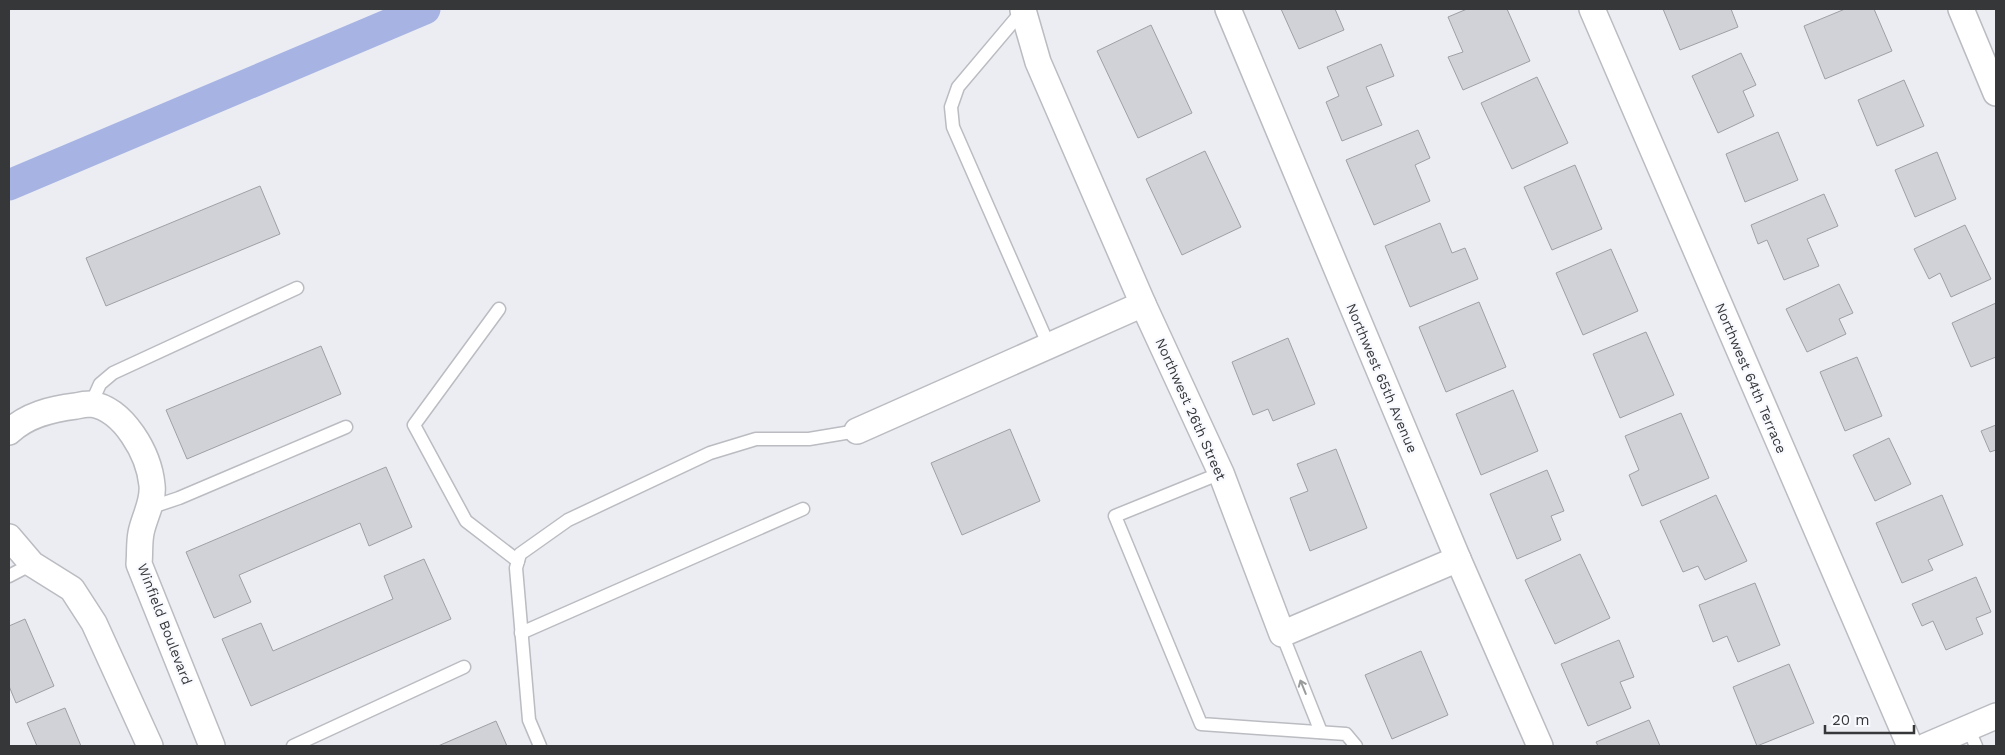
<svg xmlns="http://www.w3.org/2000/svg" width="2005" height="755" font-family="'Work Sans',sans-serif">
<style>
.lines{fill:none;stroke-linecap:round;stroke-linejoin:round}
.canal{stroke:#a6b3e3;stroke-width:31}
.building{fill:#d1d2d8;stroke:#9ea0a5}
.service-casing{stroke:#bbbcc2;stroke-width:15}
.minor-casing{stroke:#bbbcc2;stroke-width:28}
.service{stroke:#fff;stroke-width:12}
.minor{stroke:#fff;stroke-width:25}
.oneway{stroke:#9a9b9c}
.labels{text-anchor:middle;stroke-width:4.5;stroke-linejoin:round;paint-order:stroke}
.street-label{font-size:14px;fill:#363739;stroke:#f9faff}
</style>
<rect width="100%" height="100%" fill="#ebedf3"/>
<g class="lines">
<path class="canal" d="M 9,185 L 425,9"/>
</g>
<g class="building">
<path d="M 1281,9 L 1335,9 L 1344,30 L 1299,49 Z"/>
<path d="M 1467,9 L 1507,9 L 1530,61 L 1463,90 L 1448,57 L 1463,52 L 1448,17 Z"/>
<path d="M 1663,9 L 1731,9 L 1738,27 L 1680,50 Z"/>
<path d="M 1845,9 L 1874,9 L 1892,51 L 1825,79 L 1804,26 Z"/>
<path d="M 1151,25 L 1192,113 L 1138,138 L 1097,51 Z"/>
<path d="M 1381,44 L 1394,76 L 1366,87 L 1382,125 L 1342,141 L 1326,102 L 1339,96 L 1327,67 Z"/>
<path d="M 1741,53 L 1756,85 L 1743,91 L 1754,116 L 1718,133 L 1692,76 Z"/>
<path d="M 1537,77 L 1568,143 L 1512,169 L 1481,103 Z"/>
<path d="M 1904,80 L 1924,126 L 1877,146 L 1858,100 Z"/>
<path d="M 1418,130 L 1430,158 L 1415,165 L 1430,201 L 1374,225 L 1346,160 Z"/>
<path d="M 1778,132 L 1798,180 L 1745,202 L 1726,154 Z"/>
<path d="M 1205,151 L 1241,227 L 1182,255 L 1146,179 Z"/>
<path d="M 1937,152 L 1956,199 L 1915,217 L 1895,170 Z"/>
<path d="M 1575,165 L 1602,229 L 1552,250 L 1524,187 Z"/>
<path d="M 260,186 L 280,234 L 106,306 L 86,258 Z"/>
<path d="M 1824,194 L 1838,226 L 1807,239 L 1819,266 L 1784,280 L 1767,240 L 1758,244 L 1751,225 Z"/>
<path d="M 1440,223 L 1452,253 L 1465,248 L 1478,279 L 1410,307 L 1385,246 Z"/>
<path d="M 1965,225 L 1991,279 L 1951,297 L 1940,273 L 1929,279 L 1914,249 Z"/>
<path d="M 1611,249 L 1638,311 L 1583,335 L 1556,273 Z"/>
<path d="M 1839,284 L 1853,313 L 1839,319 L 1846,334 L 1807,352 L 1786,309 Z"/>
<path d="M 1479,302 L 1506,367 L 1446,392 L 1419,327 Z"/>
<path d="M 1996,303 L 1996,357 L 1971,367 L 1952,323 Z"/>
<path d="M 1646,332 L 1674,395 L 1620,418 L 1593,354 Z"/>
<path d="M 1288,338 L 1315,404 L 1273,421 L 1268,409 L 1253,415 L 1232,362 Z"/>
<path d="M 321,346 L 341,394 L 187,459 L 166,410 Z"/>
<path d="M 1857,357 L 1882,416 L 1845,431 L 1820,372 Z"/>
<path d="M 1513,390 L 1538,451 L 1481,475 L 1456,414 Z"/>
<path d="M 1681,413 L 1709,478 L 1642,506 L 1629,475 L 1639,470 L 1625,436 Z"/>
<path d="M 1996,425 L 1996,450 L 1990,452 L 1981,431 Z"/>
<path d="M 1010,429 L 1040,501 L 962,535 L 931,463 Z"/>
<path d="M 1889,438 L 1911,484 L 1875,501 L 1853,455 Z"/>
<path d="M 1336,449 L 1367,528 L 1310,551 L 1290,498 L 1308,491 L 1297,464 Z"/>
<path d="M 386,467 L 412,527 L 369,546 L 360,523 L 239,575 L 251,602 L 214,618 L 186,552 Z"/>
<path d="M 1547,470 L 1564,511 L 1551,516 L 1561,540 L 1517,559 L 1490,494 Z"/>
<path d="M 1716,495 L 1747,561 L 1705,580 L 1698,566 L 1683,572 L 1660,521 Z"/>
<path d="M 1942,495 L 1963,545 L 1928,560 L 1933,570 L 1902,583 L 1876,523 Z"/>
<path d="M 1580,554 L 1610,618 L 1555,644 L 1525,580 Z"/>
<path d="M 424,559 L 451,619 L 251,706 L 222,639 L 261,623 L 273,651 L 393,599 L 384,576 Z"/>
<path d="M 1976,577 L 1991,612 L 1976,618 L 1983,634 L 1946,650 L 1933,621 L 1922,626 L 1912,604 Z"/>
<path d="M 1755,583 L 1780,645 L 1738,662 L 1727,636 L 1713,642 L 1699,605 Z"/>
<path d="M 25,619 L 54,686 L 16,703 L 9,686 L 9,626 Z"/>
<path d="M 1619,640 L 1634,677 L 1620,682 L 1631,708 L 1588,726 L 1561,664 Z"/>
<path d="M 1421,651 L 1448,715 L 1392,739 L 1365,675 Z"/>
<path d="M 1789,664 L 1814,723 L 1757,746 L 1733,687 Z"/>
<path d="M 65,708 L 81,746 L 37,746 L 27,723 Z"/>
<path d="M 1649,720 L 1660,746 L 1598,746 L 1596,742 Z"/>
<path d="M 496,721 L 507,746 L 438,746 Z"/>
</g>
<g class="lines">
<defs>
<g id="service">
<path d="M 1023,10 L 958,87 L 951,107 L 953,127 L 1049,346"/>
<path d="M 499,309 L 414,425 L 466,521 L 518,561"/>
<path d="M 91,404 L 100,384 L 113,373 L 297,288"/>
<path d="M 1221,473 L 1115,516 L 1201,724 L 1346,734 L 1356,746"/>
<path d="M 149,508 L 179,498 L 346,427"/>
<path d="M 9,576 L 32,564"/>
<path d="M 521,633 L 803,509"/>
<path d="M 1282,634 L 1321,732"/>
<path d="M 1968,728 L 1976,746"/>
<path d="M 293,746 L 464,667"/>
<path d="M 540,746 L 529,720 L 516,568 L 520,554 L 568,520 L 710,453 L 756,439 L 809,439 L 857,431"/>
</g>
<g id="minor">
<path d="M 1228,9 L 1458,559 L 1540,746"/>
<path d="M 1592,9 L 1910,746"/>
<path d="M 1961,9 L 1996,93"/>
<path d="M 1023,10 L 1038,62 L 1143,304 L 1221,473 L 1282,634 L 1458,559"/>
<path d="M 857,431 L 1143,304"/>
<path d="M 9,432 C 27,415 51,409 76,406 C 80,405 86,404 91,404 C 124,409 149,454 152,485 C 154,502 144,517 141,533 C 139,543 140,554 139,564 L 212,746"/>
<path d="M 9,537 L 32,564 L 72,589 L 94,623 L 150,746"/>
<path d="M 1926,746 L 1996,716"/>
</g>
</defs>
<use href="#service" class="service-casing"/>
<use href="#minor" class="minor-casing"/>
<use href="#service" class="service"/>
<use href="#minor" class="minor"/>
</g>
<defs><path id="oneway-shaft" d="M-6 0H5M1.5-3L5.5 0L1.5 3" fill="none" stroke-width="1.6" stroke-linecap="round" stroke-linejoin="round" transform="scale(1.25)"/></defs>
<use class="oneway" href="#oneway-shaft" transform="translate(1303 687) rotate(-112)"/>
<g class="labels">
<g class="street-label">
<text transform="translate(1382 378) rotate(67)" y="5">Northwest 65th Avenue</text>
<text transform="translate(1751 378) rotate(67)" y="5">Northwest 64th Terrace</text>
<text transform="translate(1191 409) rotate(66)" y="5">Northwest 26th Street</text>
<text transform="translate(165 624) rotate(69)" y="5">Winfield Boulevard</text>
</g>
</g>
<rect width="2005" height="755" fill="none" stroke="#363739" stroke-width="20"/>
<path d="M1825 725v8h89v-8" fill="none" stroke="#363739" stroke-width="2.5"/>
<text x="1832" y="725" font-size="15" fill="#363739" stroke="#f9faff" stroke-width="4" paint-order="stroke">20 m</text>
</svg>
